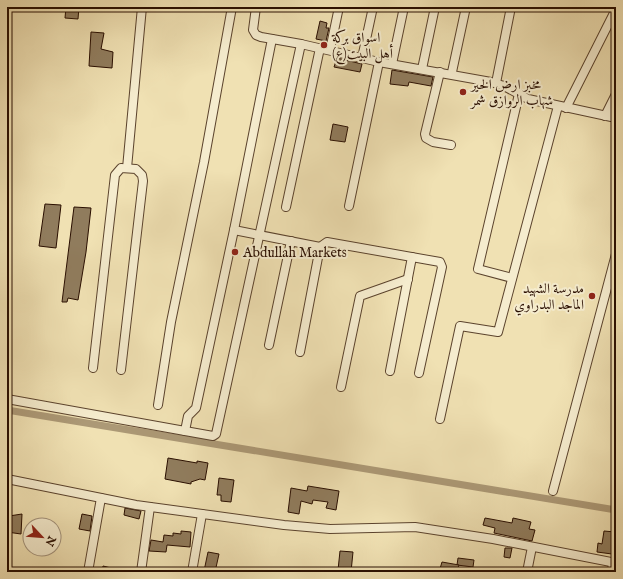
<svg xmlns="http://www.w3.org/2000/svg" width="623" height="579" font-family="'IM FELL English',Amiri,serif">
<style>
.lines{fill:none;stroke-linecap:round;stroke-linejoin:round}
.canal{stroke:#ac9976;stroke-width:7}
.building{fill:#907c5d;stroke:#290e00}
.minor-casing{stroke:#5b432d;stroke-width:10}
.minor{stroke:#f5ecce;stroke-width:8}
.poi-dot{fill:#8f2418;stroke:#f5ecce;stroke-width:1.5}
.labels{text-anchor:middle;stroke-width:4;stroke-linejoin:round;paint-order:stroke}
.poi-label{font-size:14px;fill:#290e00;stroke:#f5ecce;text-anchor:start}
</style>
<rect width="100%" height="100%" fill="#f0e1b3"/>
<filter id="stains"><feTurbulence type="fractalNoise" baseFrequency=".005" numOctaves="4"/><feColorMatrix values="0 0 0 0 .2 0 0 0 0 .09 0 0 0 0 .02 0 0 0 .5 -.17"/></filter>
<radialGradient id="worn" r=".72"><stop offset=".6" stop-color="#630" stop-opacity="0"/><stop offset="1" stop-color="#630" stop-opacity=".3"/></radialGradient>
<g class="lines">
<path class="canal" d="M 7,410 L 616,510"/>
</g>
<g class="building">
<path d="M 66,7 L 79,7 L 78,19 L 65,18 Z"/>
<path d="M 320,21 L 327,23 L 326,28 L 329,28 L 326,41 L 316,39 Z"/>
<path d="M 91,32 L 104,33 L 101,49 L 113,52 L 112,68 L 89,66 Z"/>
<path d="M 337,58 L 362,64 L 360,72 L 334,67 Z"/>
<path d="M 392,70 L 433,77 L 431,86 L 409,82 L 408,86 L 390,84 Z"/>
<path d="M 333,124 L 348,127 L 345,142 L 330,140 Z"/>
<path d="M 45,204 L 61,205 L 56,248 L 39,246 Z"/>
<path d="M 74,207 L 91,208 L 86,252 L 78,300 L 68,298 L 67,302 L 62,302 Z"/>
<path d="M 168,458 L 197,463 L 197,461 L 208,463 L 205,480 L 200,479 L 191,482 L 191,484 L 165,479 Z"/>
<path d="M 219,478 L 234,480 L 231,502 L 221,501 L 221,495 L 217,495 Z"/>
<path d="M 308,486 L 339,491 L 336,510 L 326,508 L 328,502 L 313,500 L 312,504 L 301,501 L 299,514 L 288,512 L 291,488 L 307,491 Z"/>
<path d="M 125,508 L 141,511 L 139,519 L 124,515 Z"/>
<path d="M 22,514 L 21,534 L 7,532 L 7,520 L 9,520 L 9,516 Z"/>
<path d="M 82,514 L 92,516 L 90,531 L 79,529 Z"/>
<path d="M 485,518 L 512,523 L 513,518 L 531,522 L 529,529 L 535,530 L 532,541 L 494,533 L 495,528 L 483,525 Z"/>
<path d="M 181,531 L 191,532 L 190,547 L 167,545 L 166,552 L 149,551 L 151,540 L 163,542 L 164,535 L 173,536 L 173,533 L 181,534 Z"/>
<path d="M 604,531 L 615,532 L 612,554 L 597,552 L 598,543 L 602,544 Z"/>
<path d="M 505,548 L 512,548 L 510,558 L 504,557 Z"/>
<path d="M 340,551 L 353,552 L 351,572 L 338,570 Z"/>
<path d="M 208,552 L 219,554 L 215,572 L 204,571 Z"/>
<path d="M 458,558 L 474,560 L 473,567 L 457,565 Z"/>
<path d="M 442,562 L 459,565 L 457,572 L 439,572 Z"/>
<path d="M 103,566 L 119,570 L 119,572 L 102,572 Z"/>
</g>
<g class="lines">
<defs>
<g id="minor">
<path d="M 256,7 L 253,30 L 256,35 L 261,37 L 301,44 L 379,62 L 491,82 L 504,86 L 528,99 L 616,118"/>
<path d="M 330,50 L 339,7"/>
<path d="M 362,58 L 373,7"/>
<path d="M 392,64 L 404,7"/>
<path d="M 422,69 L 435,7"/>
<path d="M 440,72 L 425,134 L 426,138 L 433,142 L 451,145"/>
<path d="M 452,72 L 466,7"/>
<path d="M 496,83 L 511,7"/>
<path d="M 566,108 L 616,9"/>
<path d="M 605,116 L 616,94"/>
<path d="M 127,168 L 142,7"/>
<path d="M 349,206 L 379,62"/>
<path d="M 286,207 L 320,48"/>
<path d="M 234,230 L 320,247 L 300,352"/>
<path d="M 320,247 L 327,242 L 440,262 L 442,267 L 419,373"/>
<path d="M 512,278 L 478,269 L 519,94"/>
<path d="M 269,345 L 291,241"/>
<path d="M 93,368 L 115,175 L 121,168 L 136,169 L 142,175 L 143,181 L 121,370"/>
<path d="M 390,371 L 412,257"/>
<path d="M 341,387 L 360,296 L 408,279"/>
<path d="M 7,399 L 185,431 L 213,436 L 216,434 L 301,44"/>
<path d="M 158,405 L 171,322 L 204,162 L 232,7"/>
<path d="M 440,419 L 460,326 L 498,332 L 558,106"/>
<path d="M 185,431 L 188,416 L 196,408 L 234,230 L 272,39"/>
<path d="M 7,479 L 136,505 L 284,525 L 330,529 L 415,527 L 493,539 L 616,563"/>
<path d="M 553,491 L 616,254"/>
<path d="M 88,572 L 101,498"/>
<path d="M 141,572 L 150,507"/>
<path d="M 192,572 L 202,514"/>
<path d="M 527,572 L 532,547"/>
<path d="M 612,572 L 613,562"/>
</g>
</defs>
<use href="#minor" class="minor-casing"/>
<use href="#minor" class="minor"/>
</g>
<g class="poi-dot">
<circle cx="324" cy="45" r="4"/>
<circle cx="463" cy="92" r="4"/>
<circle cx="235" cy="252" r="4"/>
<circle cx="592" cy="296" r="4"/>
</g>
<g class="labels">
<g class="poi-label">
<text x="332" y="42">اسواق بركة<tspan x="332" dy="16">أهل البيت(ع)</tspan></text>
<text x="471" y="89">مخبز ارض الخير<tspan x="471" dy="16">شهاب الروازق شمر</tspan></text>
<text x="243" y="257">Abdullah Markets</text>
<text x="584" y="293" text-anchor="end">مدرسة الشهيد<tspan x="584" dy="16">الماجد البدراوي</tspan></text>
</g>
</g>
<rect width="623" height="579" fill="none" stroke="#f0e1b3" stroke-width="24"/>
<rect x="8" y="8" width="607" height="563" fill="none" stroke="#290e00" stroke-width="2"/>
<rect x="12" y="12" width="599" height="555" fill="none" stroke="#290e00"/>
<g transform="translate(42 537) rotate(116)"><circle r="19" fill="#f5ecce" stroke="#a3937c"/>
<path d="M0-3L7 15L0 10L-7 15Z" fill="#8f2418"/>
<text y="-6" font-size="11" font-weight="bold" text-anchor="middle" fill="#290e00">N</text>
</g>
<rect width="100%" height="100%" filter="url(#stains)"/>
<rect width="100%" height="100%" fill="url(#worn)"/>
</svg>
